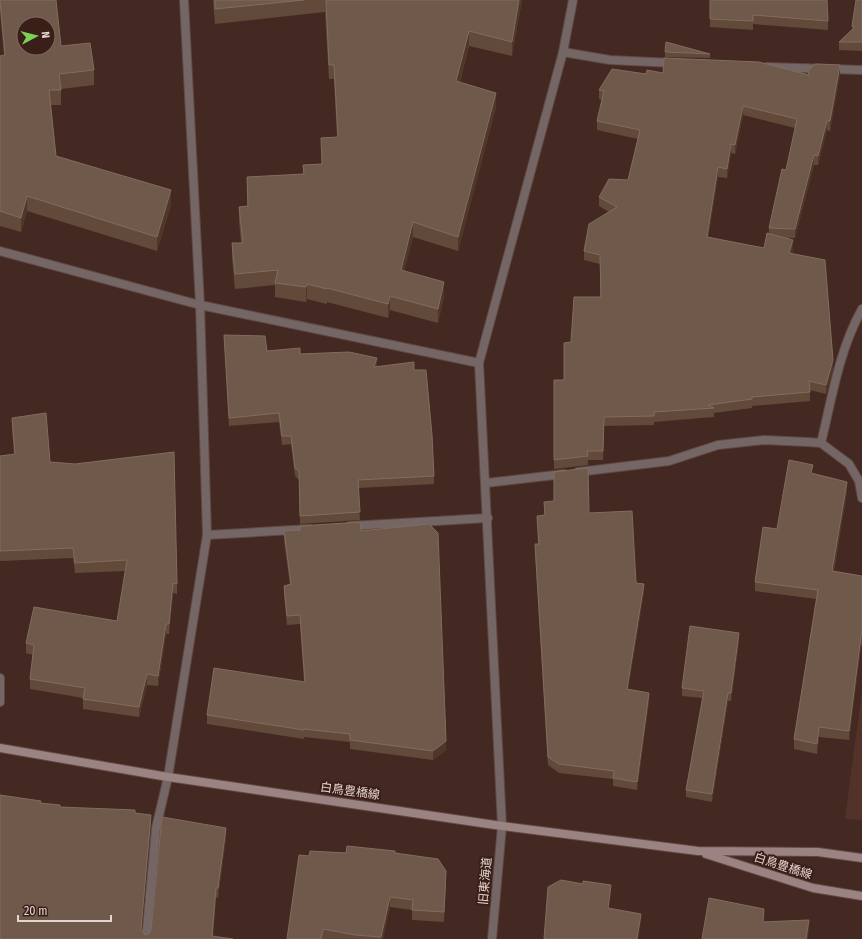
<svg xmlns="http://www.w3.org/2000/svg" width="862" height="939" font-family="'Fira Sans Condensed','Noto Sans JP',sans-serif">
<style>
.built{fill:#533229}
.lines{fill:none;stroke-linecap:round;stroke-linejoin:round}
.minor-casing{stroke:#614841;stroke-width:10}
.tertiary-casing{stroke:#614841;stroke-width:10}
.secondary-casing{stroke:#614841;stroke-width:10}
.minor{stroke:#756666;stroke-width:8}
.tertiary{stroke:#756666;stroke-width:8}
.secondary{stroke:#9b8384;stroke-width:8}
.wall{fill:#614a3a;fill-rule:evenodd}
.shaded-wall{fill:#4f372a}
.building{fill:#6f594a;stroke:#826c5f;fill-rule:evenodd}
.labels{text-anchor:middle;stroke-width:4;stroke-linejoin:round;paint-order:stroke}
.street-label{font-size:12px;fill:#e6d4cf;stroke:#391f18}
</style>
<rect width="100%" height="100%" fill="#442922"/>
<path class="built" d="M 862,691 L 862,820 L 845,819 Z"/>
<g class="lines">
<defs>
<g id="minor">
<path d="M 563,52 L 610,60 L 673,63"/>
<path d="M 767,67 L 862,70"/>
<path d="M 0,251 L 200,305 L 479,363"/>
<path d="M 821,443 C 832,398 839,350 862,309"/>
<path d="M 578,472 L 669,461 L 718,445 L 764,440 L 807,442 L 821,443 L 849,464 L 859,481 L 862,498"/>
<path d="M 486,483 L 564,474"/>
<path d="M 350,526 L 488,518"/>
<path d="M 207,535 L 310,529"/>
<path d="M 0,678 L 0,702"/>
<path d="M 168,777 L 207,535 L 200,305 L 184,0"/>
</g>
<g id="tertiary">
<path d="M 146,939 L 156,828 L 168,777"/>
<path d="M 492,939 L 502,826 L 479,363 L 563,52 L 573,0"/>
</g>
<g id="secondary">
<path d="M 0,748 L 168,777 L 502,826 L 698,851 L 818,852 L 862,858"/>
<path d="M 706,854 L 813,888 L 862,896"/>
</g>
</defs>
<use href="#minor" class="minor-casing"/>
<use href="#tertiary" class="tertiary-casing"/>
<use href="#secondary" class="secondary-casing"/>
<use href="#minor" class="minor"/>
<use href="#tertiary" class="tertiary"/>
<use href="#secondary" class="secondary"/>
</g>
<g class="wall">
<path d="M 0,0 L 56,0 L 61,46 L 94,70 L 94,85 L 61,89 L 61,105 L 51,105 L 56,156 L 171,205 L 157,251 L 27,211 L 21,232 L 0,226 L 0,56 L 4,56 L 0,11 Z"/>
<path d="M 213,0 L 522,0 L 512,56 L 469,46 L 460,82 L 496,107 L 458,251 L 413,237 L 404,271 L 444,297 L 438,323 L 390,310 L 388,318 L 327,302 L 327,304 L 307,299 L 306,302 L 275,297 L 275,285 L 235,289 L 232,258 L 232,243 L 241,243 L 239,221 L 239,207 L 247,206 L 247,177 L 303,174 L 303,165 L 321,164 L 337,137 L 334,79 L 329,79 L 325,12 L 215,24 Z"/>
<path d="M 710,0 L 828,21 L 828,30 L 753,24 L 753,30 L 710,27 Z"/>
<path d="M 862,0 L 862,51 L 839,50 L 839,42 L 852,29 L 852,26 Z"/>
<path d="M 665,52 L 710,54 L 710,58 L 665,57 Z"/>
<path d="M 663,73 L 809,75 L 840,75 L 830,131 L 827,130 L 818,165 L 814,165 L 795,238 L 786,238 L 793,249 L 792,253 L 833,369 L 826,394 L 810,390 L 810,401 L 752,406 L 752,408 L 714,413 L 714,417 L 654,422 L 654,425 L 604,426 L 603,460 L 588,460 L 588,465 L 554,469 L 554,380 L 564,380 L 571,342 L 600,297 L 600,264 L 584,260 L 584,251 L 609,212 L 599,206 L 599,197 L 628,180 L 638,139 L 597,130 L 597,121 L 602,100 L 599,99 L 599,90 L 646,74 ZM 743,115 L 795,128 L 786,170 L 769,228 L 769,233 L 764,248 L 708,237 L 718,177 L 727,178 L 731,153 L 735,154 Z"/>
<path d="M 224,335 L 267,351 L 300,354 L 377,366 L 376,367 L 414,370 L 434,476 L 434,484 L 358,488 L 360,520 L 300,524 L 299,480 L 295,476 L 291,444 L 282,445 L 279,422 L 229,426 Z"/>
<path d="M 12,418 L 50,462 L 177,584 L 177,594 L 173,593 L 169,634 L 166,634 L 158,686 L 147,685 L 139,717 L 83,709 L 83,698 L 30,689 L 30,679 L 33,655 L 26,653 L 26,643 L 117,621 L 126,571 L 75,573 L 73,558 L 0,561 L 0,456 L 14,454 L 12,429 Z"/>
<path d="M 813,473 L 847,492 L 834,571 L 862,576 L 862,646 L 861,646 L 849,740 L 819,737 L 817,754 L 794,749 L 794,739 L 816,599 L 755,591 L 755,582 Z"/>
<path d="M 544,502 L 589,513 L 636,583 L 644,592 L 628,689 L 649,702 L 637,790 L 613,786 L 613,779 L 559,773 L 548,765 L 535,553 L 535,544 L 538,544 L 537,516 L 544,516 Z"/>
<path d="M 284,531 L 361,531 L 446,750 L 433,760 L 350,749 L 350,742 L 304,737 L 304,739 L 207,724 L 207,715 L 304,682 L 300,624 L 287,625 L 284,595 L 284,586 L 290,585 L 284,540 Z"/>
<path d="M 739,640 L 731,701 L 728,701 L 712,802 L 686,797 L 686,790 L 702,698 L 682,696 L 682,688 Z"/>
<path d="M 41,803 L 60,807 L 135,813 L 151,825 L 141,930 L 145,935 L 149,934 L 226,837 L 218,898 L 216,897 L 213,936 L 0,939 Z"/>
<path d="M 346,853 L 395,853 L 446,881 L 444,922 L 412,920 L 412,910 L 390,907 L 383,939 L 287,939 L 309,856 Z"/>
</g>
<g class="shaded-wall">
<path d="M 519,0 L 522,0 L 512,56 L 512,42 Z"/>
<path d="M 469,31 L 469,46 L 456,95 L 456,81 Z"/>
<path d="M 840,65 L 840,75 L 830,131 L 830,121 Z"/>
<path d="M 496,93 L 496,107 L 458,251 L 458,237 Z"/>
<path d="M 743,106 L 743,115 L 735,154 L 735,145 Z"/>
<path d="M 827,121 L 827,130 L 818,165 L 818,156 Z"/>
<path d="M 731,144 L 731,153 L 727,178 L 727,169 Z"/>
<path d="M 814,155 L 814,165 L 795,238 L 795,229 Z"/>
<path d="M 718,167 L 718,177 L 707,246 L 707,237 Z"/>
<path d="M 171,190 L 171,205 L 157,251 L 157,237 Z"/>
<path d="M 27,196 L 27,211 L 21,232 L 21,218 Z"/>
<path d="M 413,222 L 413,237 L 401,284 L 401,270 Z"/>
<path d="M 793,240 L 793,249 L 789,262 L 789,253 Z"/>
<path d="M 444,282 L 444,297 L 438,323 L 438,309 Z"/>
<path d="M 307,284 L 307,299 L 306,302 L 306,287 Z"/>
<path d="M 390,296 L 390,310 L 388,318 L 388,304 Z"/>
<path d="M 377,358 L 377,366 L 374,376 L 374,367 Z"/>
<path d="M 833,360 L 833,369 L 826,394 L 826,385 Z"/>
<path d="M 847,482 L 847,492 L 832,580 L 832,571 Z"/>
<path d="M 173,583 L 173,593 L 169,634 L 169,624 Z"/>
<path d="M 644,584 L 644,592 L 627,697 L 627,689 Z"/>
<path d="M 166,624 L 166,634 L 158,686 L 158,676 Z"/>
<path d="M 739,633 L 739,640 L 731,701 L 731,693 Z"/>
<path d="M 861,636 L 861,646 L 849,740 L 849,731 Z"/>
<path d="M 147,674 L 147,685 L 139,717 L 139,707 Z"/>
<path d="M 649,693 L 649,702 L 637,790 L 637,782 Z"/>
<path d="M 728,693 L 728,701 L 712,802 L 712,794 Z"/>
<path d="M 819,727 L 819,737 L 817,754 L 817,744 Z"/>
<path d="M 446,741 L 446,750 L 433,760 L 433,751 Z"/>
<path d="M 151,815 L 151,825 L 141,939 L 141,929 Z"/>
<path d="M 226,828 L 226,837 L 218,898 L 218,888 Z"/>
<path d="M 446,871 L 446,881 L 444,922 L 444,912 Z"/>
<path d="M 611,885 L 611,893 L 608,916 L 608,908 Z"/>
<path d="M 216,888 L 216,897 L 212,939 Z"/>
<path d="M 390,897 L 390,907 L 383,939 L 381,939 Z"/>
<path d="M 764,909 L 764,920 L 763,932 L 763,922 Z"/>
<path d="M 641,914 L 641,921 L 638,939 L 637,939 Z"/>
<path d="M 809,920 L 809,930 L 808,939 L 806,939 Z"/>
</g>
<g class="building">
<path d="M 0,0 L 56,0 L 61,46 L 90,43 L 94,70 L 59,74 L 61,90 L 49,90 L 56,156 L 171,190 L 157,237 L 27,196 L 21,218 L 0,211 L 0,56 L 5,55 ZM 24,24 L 48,24 L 48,48 L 24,48 Z"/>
<path d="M 215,0 L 304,0 L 215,9 Z"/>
<path d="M 326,0 L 519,0 L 512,42 L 469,31 L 456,81 L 496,93 L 458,237 L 413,222 L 401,270 L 444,282 L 438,309 L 390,296 L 388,304 L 327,288 L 327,289 L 307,284 L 306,287 L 275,283 L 278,270 L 235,274 L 232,243 L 243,243 L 239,207 L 248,206 L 247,177 L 304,174 L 303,165 L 322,164 L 321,138 L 338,137 L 334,65 L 329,65 Z"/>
<path d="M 710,0 L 827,0 L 828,21 L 753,15 L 753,21 L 710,19 Z"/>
<path d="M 856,0 L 862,0 L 862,42 L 839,42 L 855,27 L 852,26 Z"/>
<path d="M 666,42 L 710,54 L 665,52 Z"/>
<path d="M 664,58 L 759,62 L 809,75 L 808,71 L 815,64 L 840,65 L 830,121 L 827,121 L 818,156 L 814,155 L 795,229 L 769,228 L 782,169 L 786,170 L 797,119 L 743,106 L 735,145 L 731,144 L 727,169 L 718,167 L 707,237 L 764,248 L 767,233 L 793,240 L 789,253 L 825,260 L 833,360 L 826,385 L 809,381 L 810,392 L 752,397 L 752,399 L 708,405 L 714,408 L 654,412 L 654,416 L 604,417 L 603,451 L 587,451 L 588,456 L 554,460 L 554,380 L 564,380 L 564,343 L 571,342 L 574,297 L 601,297 L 600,255 L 584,251 L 589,224 L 617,207 L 599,197 L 609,179 L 628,180 L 640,130 L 597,121 L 604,91 L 599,90 L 612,69 L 646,74 L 647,70 L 663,73 Z"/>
<path d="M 224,335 L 265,336 L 267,351 L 300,348 L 300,354 L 349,352 L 377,358 L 374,367 L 414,362 L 414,370 L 426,370 L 432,435 L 434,476 L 358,480 L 360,512 L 300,516 L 299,471 L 295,468 L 291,436 L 282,436 L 279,413 L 229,418 Z"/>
<path d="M 46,413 L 50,462 L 75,464 L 174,452 L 177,584 L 173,583 L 169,624 L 166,624 L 158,676 L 147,674 L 139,707 L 83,699 L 85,688 L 30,679 L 34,645 L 26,643 L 34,607 L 117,621 L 127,560 L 75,563 L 73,548 L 0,551 L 0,456 L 15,454 L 12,418 Z"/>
<path d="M 789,460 L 813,465 L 811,473 L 847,482 L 832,571 L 862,576 L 862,636 L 861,636 L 849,731 L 819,727 L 817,744 L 794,739 L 818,590 L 755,582 L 763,527 L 777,529 Z"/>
<path d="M 588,468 L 589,513 L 632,511 L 636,583 L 644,584 L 627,689 L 649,693 L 637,782 L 613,778 L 614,771 L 559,764 L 548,757 L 535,544 L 539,544 L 537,516 L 545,515 L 544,502 L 554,501 L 554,472 Z"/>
<path d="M 360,522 L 361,531 L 429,524 L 438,533 L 446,741 L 433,751 L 350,740 L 350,734 L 304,729 L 304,730 L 207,715 L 214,668 L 305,682 L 300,615 L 287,616 L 284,586 L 291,584 L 284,531 L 300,530 L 300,526 Z"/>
<path d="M 690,626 L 739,633 L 731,693 L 728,693 L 712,794 L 686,790 L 704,691 L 682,688 Z"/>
<path d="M 0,795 L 41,801 L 40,803 L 60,805 L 60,807 L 135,810 L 135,813 L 151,815 L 141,929 L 145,935 L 149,934 L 151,930 L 162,817 L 226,828 L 218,888 L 216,888 L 212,936 L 233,939 L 0,939 Z"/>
<path d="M 347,846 L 395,851 L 395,853 L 438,859 L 446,871 L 444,912 L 412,910 L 413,900 L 390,897 L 381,937 L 355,935 L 323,929 L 321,939 L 287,939 L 299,855 L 309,856 L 310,851 L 346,853 Z"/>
<path d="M 561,880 L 583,884 L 583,881 L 611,885 L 608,908 L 641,914 L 637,939 L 544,939 L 548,887 Z"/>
<path d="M 709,898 L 764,909 L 763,922 L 809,920 L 806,939 L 702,939 Z"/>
</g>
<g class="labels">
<g class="street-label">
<text transform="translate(350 791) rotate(8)" y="4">白鳥豊橋線</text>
<text transform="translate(783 866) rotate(18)" y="4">白鳥豊橋線</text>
<text transform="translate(485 881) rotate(-85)" y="4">旧東海道</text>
</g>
</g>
<g transform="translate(36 36) rotate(83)"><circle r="19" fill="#391f18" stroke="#7e6761"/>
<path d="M0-3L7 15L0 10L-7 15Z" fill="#7ad157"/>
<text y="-6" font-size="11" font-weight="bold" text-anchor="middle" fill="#e6d4cf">N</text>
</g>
<path d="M18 915v6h93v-6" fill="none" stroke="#e6d4cf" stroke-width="2"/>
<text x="24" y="915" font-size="12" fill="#e6d4cf" stroke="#391f18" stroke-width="3" paint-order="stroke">20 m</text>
</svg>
